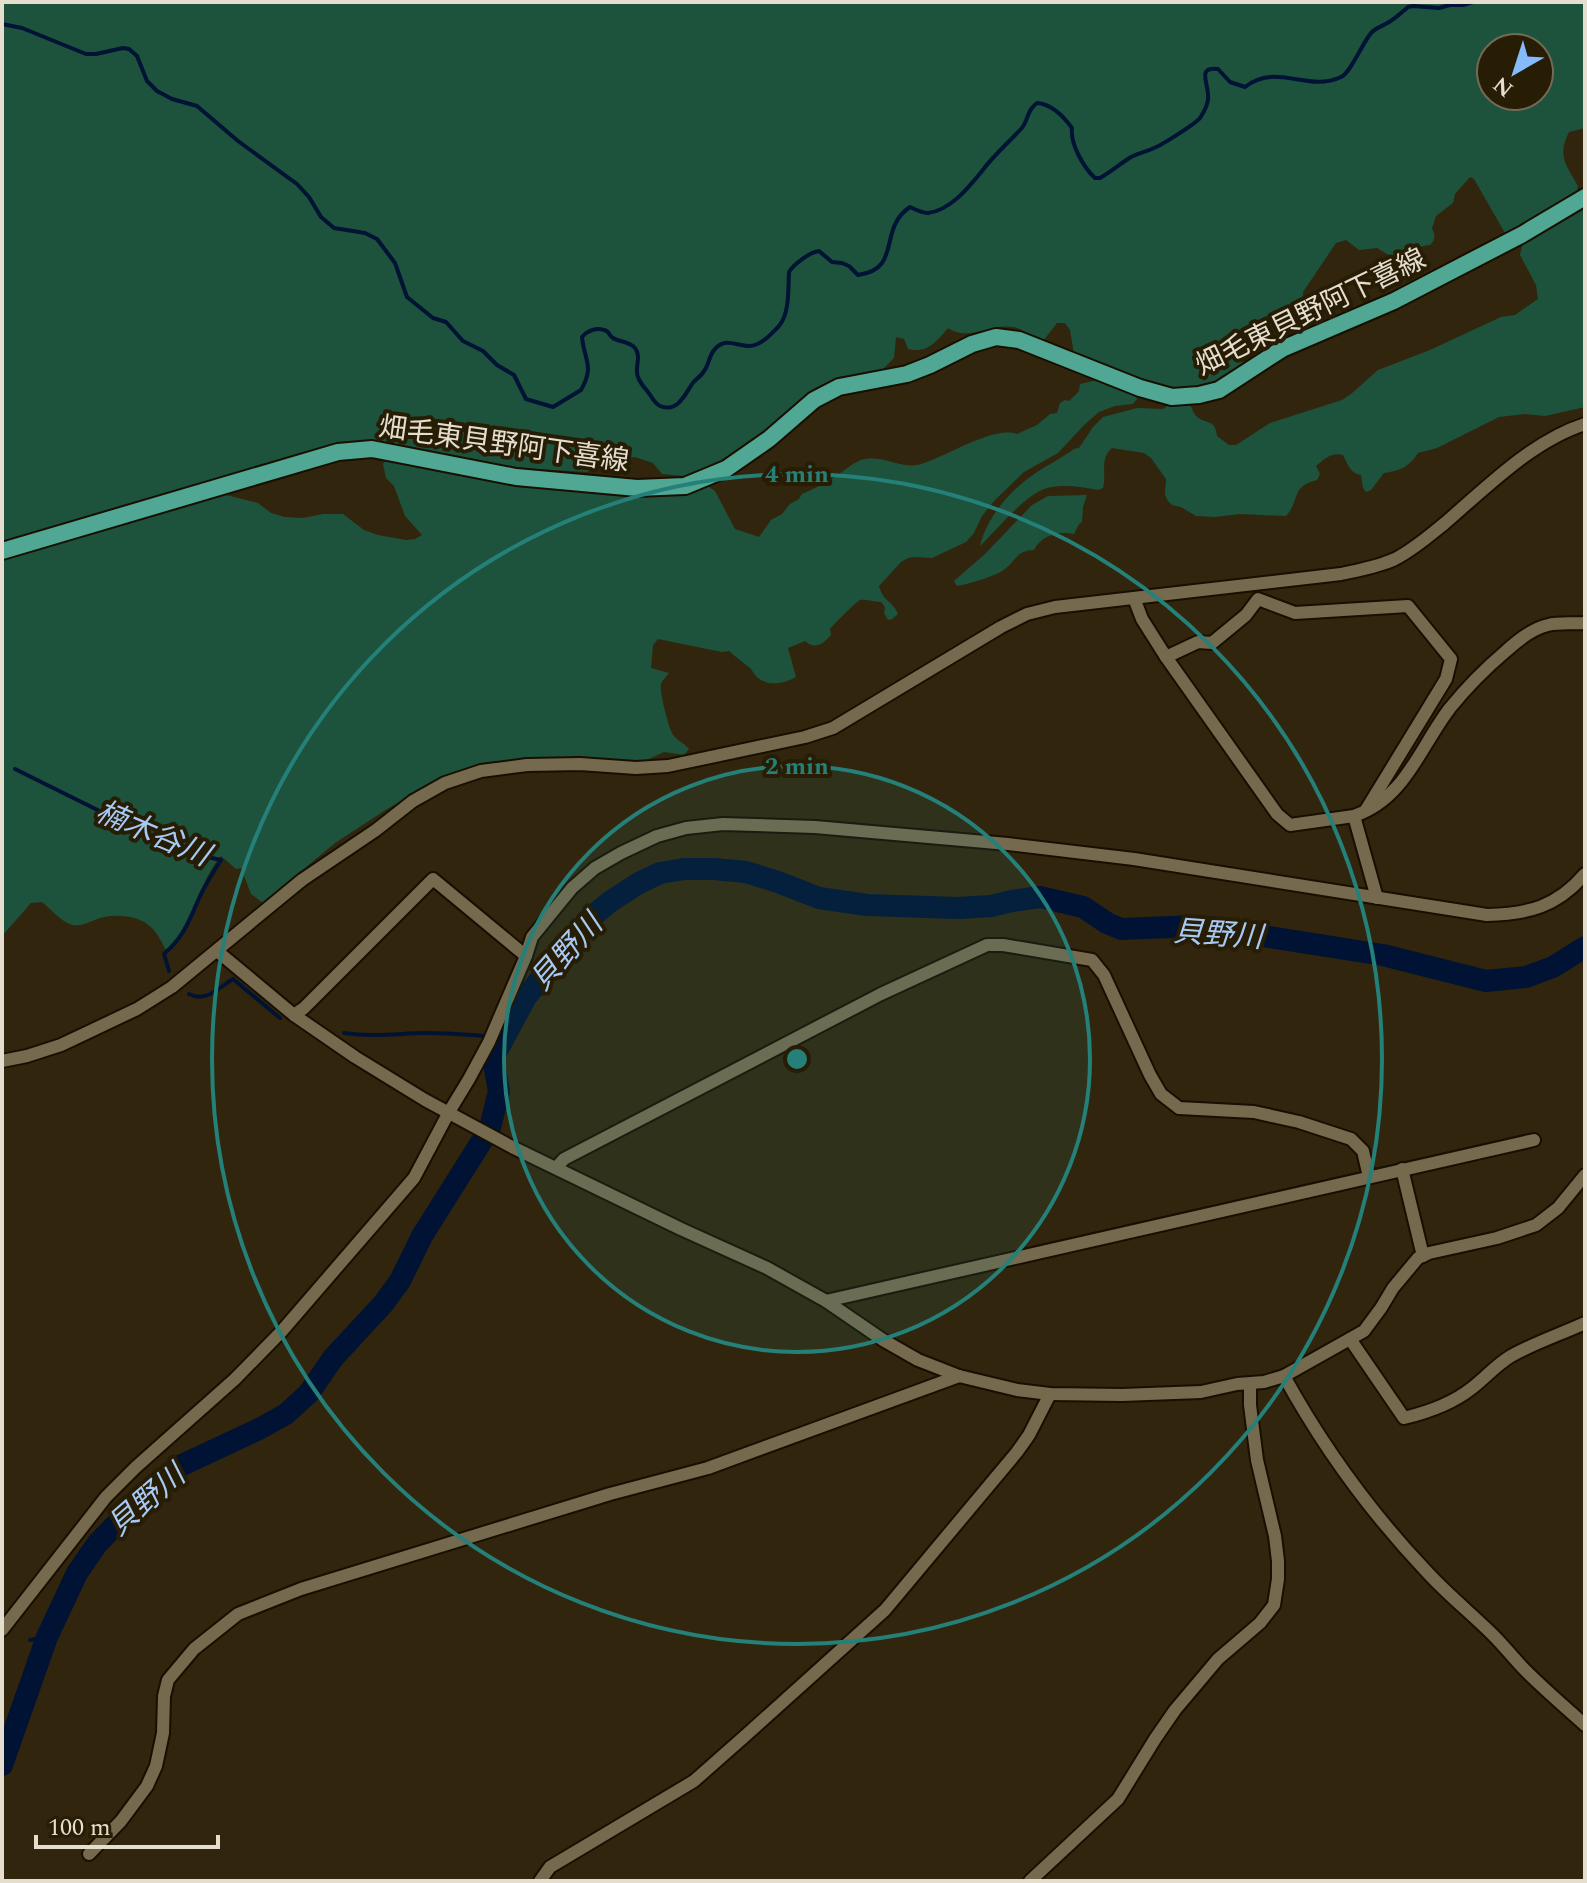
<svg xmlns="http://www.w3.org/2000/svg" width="1587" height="1883" font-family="Spectral,'Noto Sans JP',serif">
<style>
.green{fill:#1d533d;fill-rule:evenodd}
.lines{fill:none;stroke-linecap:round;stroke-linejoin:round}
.stream{stroke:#001334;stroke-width:4}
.river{stroke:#001334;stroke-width:22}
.minor-casing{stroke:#180f00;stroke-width:16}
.major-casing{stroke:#180f00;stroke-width:20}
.minor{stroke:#75694e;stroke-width:12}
.major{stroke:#4fa794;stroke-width:16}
.ring{fill:none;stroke:#248078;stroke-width:4}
.labels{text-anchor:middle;stroke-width:8;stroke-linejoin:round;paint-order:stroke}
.street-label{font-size:28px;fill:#e5decf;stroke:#271d04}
.water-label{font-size:30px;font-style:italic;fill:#a7c9f5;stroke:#271d04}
.centre{fill:#248078;stroke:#271d04;stroke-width:4}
.ring-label{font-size:24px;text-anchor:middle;font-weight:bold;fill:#248078;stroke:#271d04;stroke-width:8;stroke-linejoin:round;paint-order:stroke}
</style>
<rect width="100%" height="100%" fill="#31260d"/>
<g class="green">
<path d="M 2,2 L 1585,2 L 1585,128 L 1569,132 C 1557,156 1566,165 1578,186 L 1576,194 L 1510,235 L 1505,233 L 1474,179 L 1470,177 L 1455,194 L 1453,203 L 1436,216 L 1432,228 C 1435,235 1436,239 1430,245 C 1402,247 1409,269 1377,248 L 1359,250 L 1346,240 L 1336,243 L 1303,292 L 1303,304 L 1276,320 L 1255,338 L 1248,347 L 1246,356 L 1239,368 L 1215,384 L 1196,390 L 1154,388 L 1074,354 L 1070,330 L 1065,323 L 1057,323 L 1043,341 C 1032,338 1025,329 1013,327 C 990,323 968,342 948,328 C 937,341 927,354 908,349 L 904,339 L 896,337 L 894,358 L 882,370 L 874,373 L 838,377 L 815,388 L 762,434 L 732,456 L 702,471 L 684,476 L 662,474 L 653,463 L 635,457 L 609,458 L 587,472 L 537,469 L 487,464 L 392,443 L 365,441 L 314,450 L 2,541 ZM 1491,48 L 1539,48 L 1539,96 L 1491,96 Z"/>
<path d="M 1585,204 L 1585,407 L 1545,416 L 1525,414 L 1499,417 L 1437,448 L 1418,453 C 1410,466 1400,471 1384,473 L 1371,490 L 1366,492 L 1363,488 L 1361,475 C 1350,473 1348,465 1343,455 C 1332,452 1325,458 1316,466 L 1320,474 L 1317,480 C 1290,487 1301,499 1286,516 L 1240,514 L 1215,517 L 1196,516 L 1181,507 L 1172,505 L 1168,501 L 1165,495 L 1166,479 L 1151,458 L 1144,453 L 1112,448 C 1099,459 1107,474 1103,488 L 1098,490 C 1082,487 1064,484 1047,488 C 1025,494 997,530 980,546 C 986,520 1005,497 1026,480 C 1041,468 1059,460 1074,449 L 1079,448 L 1093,427 L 1103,417 L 1137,408 L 1163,409 L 1170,404 L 1190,404 C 1192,408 1193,413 1196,416 C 1206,425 1215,418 1217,436 L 1229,445 L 1236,445 L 1270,423 L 1342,400 L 1351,394 L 1378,370 L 1430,350 L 1501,317 L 1515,315 L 1538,299 L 1536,285 L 1520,255 L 1523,242 Z"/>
<path d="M 1097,380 L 1136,396 L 1137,399 L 1133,404 L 1115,406 L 1099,412 L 1084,425 L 1058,453 L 1024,472 L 994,501 L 982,516 L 974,533 L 966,542 L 932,558 L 914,557 L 908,558 L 901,562 L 879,586 C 883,602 894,602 898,614 L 892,619 L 888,620 L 884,613 L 885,607 L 881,602 C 875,602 865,599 860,600 C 856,602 833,625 830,629 L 831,635 C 823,644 815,650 805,641 L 788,648 L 796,677 C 785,683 770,687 758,678 C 755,676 753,671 750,668 C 743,662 735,657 729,651 L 722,652 L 658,639 L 653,645 L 651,668 L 669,673 C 667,675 662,681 661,684 C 659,690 669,731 674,736 C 678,741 684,743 689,749 L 684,755 L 664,752 L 649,759 L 639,762 L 584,758 L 529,758 L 483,763 L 443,778 L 387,809 L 335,843 L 263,903 L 251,894 L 241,868 L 236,869 L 221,856 C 197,884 194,925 166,950 C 162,943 158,934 152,928 C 140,916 120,914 104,917 C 94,919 83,927 73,925 C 61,922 51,909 42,902 L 31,903 L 2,936 L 2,556 L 218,493 L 258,503 L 271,513 L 285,517 L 303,518 L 323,514 L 343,514 L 364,530 L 378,535 L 406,540 L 415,539 L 422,535 L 405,516 L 394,486 L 386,478 L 383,464 L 385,461 L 393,458 L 448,470 L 706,485 L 715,491 L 735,529 L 759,537 L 771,520 L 782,514 L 790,504 L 799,499 L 802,494 C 813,489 825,484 835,477 C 844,471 851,464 861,460 C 882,454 898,468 917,465 C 942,460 992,425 1017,434 L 1037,425 L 1050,414 L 1057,413 L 1060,403 L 1065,400 L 1069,401 L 1079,391 L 1080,384 Z"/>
<path d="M 1087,495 L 1083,507 L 1082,522 L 1079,524 L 1074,534 C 1058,531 1042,535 1034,550 C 1014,551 1017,562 1002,571 C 993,577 968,584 957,586 L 954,581 L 985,554 L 1032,505 L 1048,496 Z"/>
</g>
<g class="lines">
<g class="stream">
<path d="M 2,24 L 22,28 L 86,54 L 96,54 L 123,48 L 129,49 L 137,56 L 147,81 L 157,91 L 172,99 L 197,106 L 238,141 L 297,184 L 309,197 L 321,217 L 334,228 L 365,233 L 377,239 L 395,263 L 407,297 L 433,318 L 446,322 L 463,341 L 483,351 L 497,365 L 514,375 L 526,399 L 553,407 L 581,390 C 595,366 584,360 582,337 C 587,331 596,327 604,330 C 611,332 607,334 613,338 C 619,342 629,341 635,348 C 642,357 634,368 638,377 C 640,383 644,387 648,392 C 652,397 654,403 660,406 C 677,413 685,395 692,384 C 695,379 701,377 704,371 C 709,365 709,355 715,349 C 726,337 736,346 749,346 C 761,346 771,334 779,326 C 790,313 788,288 789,272 C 794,264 810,252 819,251 L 832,262 L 842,263 L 849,266 L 858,275 C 903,269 877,229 910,207 C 916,210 922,213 928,213 C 951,210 969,187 982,171 C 993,156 1008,143 1021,129 C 1029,120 1026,111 1037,103 C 1052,104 1064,117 1072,128 C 1070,144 1084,168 1095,178 L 1100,178 C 1110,172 1120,164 1131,157 C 1138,153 1146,152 1154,148 C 1162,145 1195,124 1200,118 C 1204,112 1209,102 1208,95 C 1208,83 1197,66 1218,69 L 1230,82 L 1245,87 C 1276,62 1308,93 1341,77 C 1351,73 1363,41 1372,32 C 1377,27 1383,26 1389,22 C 1396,18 1402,12 1408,7 L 1413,6 L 1439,8 L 1450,5 L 1463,5 L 1473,2"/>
<path d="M 15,769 L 180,851 L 221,860 C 214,871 207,882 201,894 C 190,918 185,936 164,954 L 169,971"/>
<path d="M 189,994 C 206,1003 218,988 233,979 L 280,1018"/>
<path d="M 344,1033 C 370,1037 394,1034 420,1033 C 448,1032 476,1036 504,1037"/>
<path d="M 30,1640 L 47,1637"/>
</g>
<path class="river" d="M 2,1765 L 47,1637 L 77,1573 L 97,1544 L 153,1486 L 180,1466 L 261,1428 L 286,1414 L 309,1393 L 333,1358 L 383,1304 L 400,1281 L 422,1236 L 490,1128 L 499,1091 L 493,1058 L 526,997 L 589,919 L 611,901 L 639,883 L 660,873 L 684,869 L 714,869 L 746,872 L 778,882 L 819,898 L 867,905 L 958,908 L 991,906 L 1012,901 L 1040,897 L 1083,907 L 1107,923 L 1121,929 L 1195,926 L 1225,930 L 1383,955 L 1486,981 L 1526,977 L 1553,967 L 1585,947"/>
<defs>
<g id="minor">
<path d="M 1134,598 L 1142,619 L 1166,657 L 1277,814 L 1290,825 L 1354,816 C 1405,799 1420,747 1450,708 C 1467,687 1486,668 1506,651 C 1517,641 1534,628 1548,625 C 1560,622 1573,624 1585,623"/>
<path d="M 1166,657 L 1198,642 L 1212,643 L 1246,615 L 1258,599 L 1295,613 L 1408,606 L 1451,659 L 1446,679 L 1366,810"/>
<path d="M 1354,816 L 1377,898"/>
<path d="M 217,951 L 294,1015 L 355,1057 L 425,1100 L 512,1147 L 681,1229 L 767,1268 L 826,1301 L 883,1340 L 918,1360 L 959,1376 L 1017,1390 L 1050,1394 L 1122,1395 L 1201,1392 L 1237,1384 L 1264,1382 L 1284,1376 L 1364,1331 L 1381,1308 L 1393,1288 L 1418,1258 L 1429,1253 L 1497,1238 L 1536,1225 L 1558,1208 L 1585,1175"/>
<path d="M 294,1015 L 304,1008 L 433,879 L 526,956"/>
<path d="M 2,1061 L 27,1056 L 61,1045 L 137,1009 L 172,987 L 302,880 L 376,830 L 413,801 L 445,783 L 481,771 L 527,765 L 580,764 L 636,768 L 668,766 L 805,737 L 833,728 L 1001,627 L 1027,614 L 1055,607 L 1341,574 C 1359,570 1378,567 1395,559 C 1413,550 1429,536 1445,523 C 1487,487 1532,441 1585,424"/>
<path d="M 556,1168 L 564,1159 L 881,994 L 987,945 L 1003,945 L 1092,960 L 1104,975 L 1150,1075 L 1161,1094 L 1179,1108 L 1254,1112 L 1299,1122 L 1351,1139 L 1363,1151 L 1369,1177"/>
<path d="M 1402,1169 L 1423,1256"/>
<path d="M 826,1301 L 1534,1140"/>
<path d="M 1350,1339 L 1404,1418 C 1429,1412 1452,1404 1472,1388 C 1485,1378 1496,1365 1511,1356 C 1534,1343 1561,1334 1585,1323"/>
<path d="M 1284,1376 C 1323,1447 1371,1513 1427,1572 C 1448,1595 1472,1614 1493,1635 C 1505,1647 1515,1660 1526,1671 C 1545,1690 1565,1707 1585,1725"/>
<path d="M 2,1630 L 106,1497 L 136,1467 L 235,1379 L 281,1332 L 414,1178 L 449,1112 L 469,1079 L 489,1042 L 526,956 L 532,937 L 572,888 L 595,868 L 621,853 L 657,836 L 686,828 L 723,824 L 815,827 L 1008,844 L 1134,859 L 1487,915 C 1528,914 1557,907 1585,874"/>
<path d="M 89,1854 L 121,1821 L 147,1786 L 156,1766 L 163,1733 L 164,1696 L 168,1680 L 194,1649 L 238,1614 L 301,1589 L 610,1494 L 708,1468 L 959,1376"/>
<path d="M 540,1881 L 550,1867 L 694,1781 L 745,1736 L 885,1610 L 1017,1452 L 1029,1435 L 1050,1394"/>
<path d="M 1030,1881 L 1118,1799 L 1155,1739 L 1175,1710 L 1218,1659 L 1260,1623 L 1274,1605 L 1278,1579 L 1278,1561 L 1275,1536 L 1257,1460 L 1250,1405 L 1250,1384"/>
</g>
<path id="major" d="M 2,551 L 338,452 L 372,449 L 516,477 L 637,488 L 685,486 L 726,469 L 769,439 L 814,400 L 839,387 L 907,374 L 930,365 L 972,344 L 996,337 L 1019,340 L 1140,388 L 1172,397 L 1199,395 L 1219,390 L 1282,349 L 1394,301 L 1523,234 L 1585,197"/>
</defs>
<use href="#minor" class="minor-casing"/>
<use href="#major" class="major-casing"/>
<use href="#minor" class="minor"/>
<use href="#major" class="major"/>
</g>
<circle cx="797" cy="1059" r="293" fill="#248078" fill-opacity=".12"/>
<g class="ring">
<circle cx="797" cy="1059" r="293"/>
<circle cx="797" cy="1059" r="585"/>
</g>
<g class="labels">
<g class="street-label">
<text transform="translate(1310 311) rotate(-26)" y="10">畑毛東貝野阿下喜線</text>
<text transform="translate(504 443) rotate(8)" y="10">畑毛東貝野阿下喜線</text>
</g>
<g class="water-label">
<text transform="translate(153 833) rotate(23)" y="10">楠木谷川</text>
<text transform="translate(1218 934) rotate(4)" y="10">貝野川</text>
<text transform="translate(566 952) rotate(-48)" y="10">貝野川</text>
<text transform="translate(146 1500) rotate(-41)" y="10">貝野川</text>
</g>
</g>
<circle cx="797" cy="1059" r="12" class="centre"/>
<g class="ring-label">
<text x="797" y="482">4 min</text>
<text x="797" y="774">2 min</text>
</g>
<rect width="1587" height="1883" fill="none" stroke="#e5decf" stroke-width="8"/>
<g transform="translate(1515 72) rotate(219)"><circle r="38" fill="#271d04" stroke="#736a55" stroke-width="2"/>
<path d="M0-6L14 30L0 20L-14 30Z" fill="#85bbfb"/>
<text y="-12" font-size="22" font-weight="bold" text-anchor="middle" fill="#e5decf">N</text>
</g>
<path d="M36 1835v12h182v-12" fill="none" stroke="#e5decf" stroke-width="4"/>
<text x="48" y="1835" font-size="24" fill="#e5decf" stroke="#271d04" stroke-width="6" paint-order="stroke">100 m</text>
</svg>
